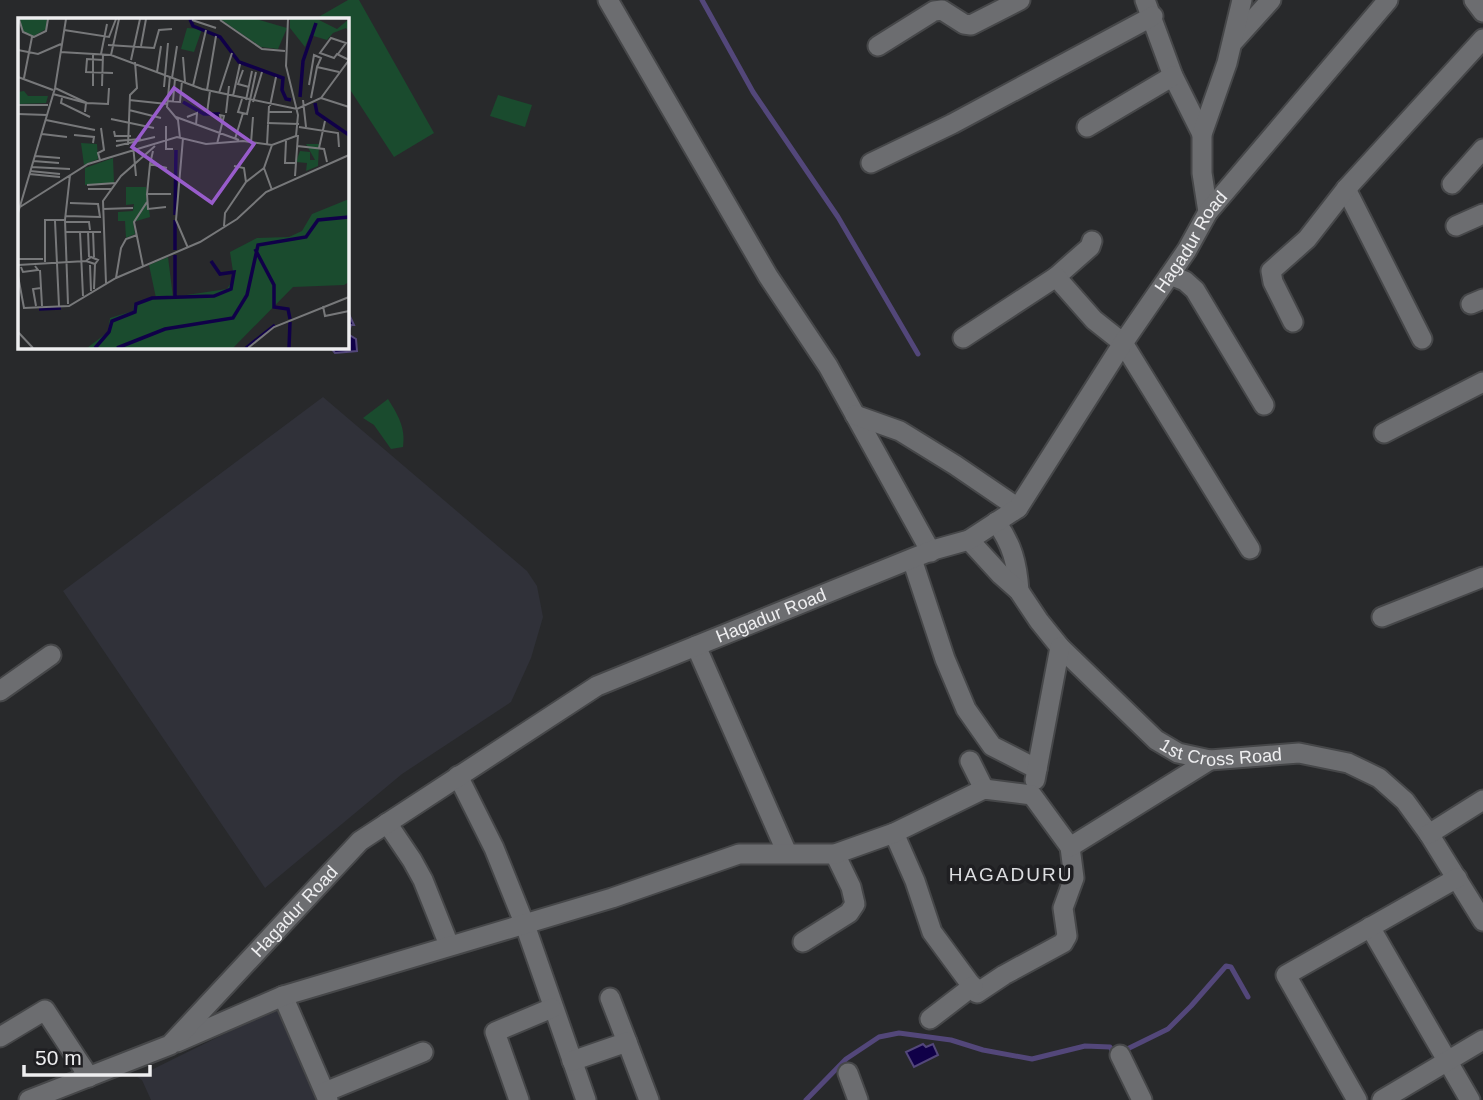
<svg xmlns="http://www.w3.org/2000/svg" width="1483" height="1100" font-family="Arial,sans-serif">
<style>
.built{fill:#303139}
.green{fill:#1a4b2e}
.water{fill:#100048;stroke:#53477a;stroke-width:2}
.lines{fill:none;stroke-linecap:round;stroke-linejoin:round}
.stream{stroke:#53477a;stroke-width:5}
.minor-casing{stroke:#464749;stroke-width:23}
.minor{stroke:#6c6d70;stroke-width:19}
.labels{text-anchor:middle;stroke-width:7;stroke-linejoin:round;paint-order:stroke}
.street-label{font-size:18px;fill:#eeeef0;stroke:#1f1f22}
.neighbourhood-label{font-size:19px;letter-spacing:2px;fill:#dddee1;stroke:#1f1f22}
.inset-river{fill:none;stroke:#100048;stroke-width:3.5}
.inset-road{fill:none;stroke:#77787a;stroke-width:2}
.view{fill:#985ccb;fill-opacity:0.15;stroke:#985ccb;stroke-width:3.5}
.inset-edge{fill:none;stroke:#eeeef0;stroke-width:3.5}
</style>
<rect width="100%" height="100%" fill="#28292b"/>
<g class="built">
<path d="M 323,397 L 527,571 L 537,586 L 543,617 L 531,658 L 511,702 L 402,774 L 265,888 L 63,591 Z"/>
<path d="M 281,1006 L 323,1100 L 151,1100 L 142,1080 L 137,1077 Z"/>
</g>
<g class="green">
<path d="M 348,0 L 359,0 L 434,133 L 394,157 L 347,85 L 346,19 L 315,19 Z"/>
<path d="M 498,95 L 532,105 L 525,127 L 490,116 Z"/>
<path d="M 388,399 C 398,415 406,428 403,447 L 391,449 L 374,425 L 363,418 Z"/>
</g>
<g class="water">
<path d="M 347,310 L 354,325 L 351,325 L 348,334 L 356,339 L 357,351 L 335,353 L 330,347 L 346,346 Z"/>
<path d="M 923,1044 L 926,1047 L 933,1044 L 938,1055 L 914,1067 L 906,1052 Z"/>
</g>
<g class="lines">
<g class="stream">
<path d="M 702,0 L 753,92 L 838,217 L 918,354"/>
<path d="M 806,1100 L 846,1059 L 879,1037 L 899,1033 L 951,1040 L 983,1050 L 1032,1059 L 1085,1046 L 1110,1047 L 1115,1055 L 1168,1029 L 1191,1006 L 1226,966 L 1231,967 L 1248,997"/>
</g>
<defs>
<g id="minor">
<path d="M 608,0 L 768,276 L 828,366 L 931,552"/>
<path d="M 1145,0 L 1173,76 L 1202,134"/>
<path d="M 1474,0 L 1483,12"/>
<path d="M 1234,41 L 1271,0"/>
<path d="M 878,46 L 934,11 L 942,10 L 964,24 L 971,25 L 1020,0"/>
<path d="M 1087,127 L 1173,76"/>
<path d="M 871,163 L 952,124 L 1153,16"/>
<path d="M 1452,184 L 1483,149"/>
<path d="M 1346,189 L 1422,339"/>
<path d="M 1208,212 L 1202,173 L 1202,134 L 1227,63 L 1242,0"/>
<path d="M 1456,226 L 1483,214"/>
<path d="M 1170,275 L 1185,281 L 1195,290 L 1264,405"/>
<path d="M 1056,277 L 1090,247 L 1092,241"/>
<path d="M 1471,304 L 1483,299"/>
<path d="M 1293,322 L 1273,282 L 1271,271 L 1307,239 L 1346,189 L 1483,39"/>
<path d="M 963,338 L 1056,277 L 1094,320 L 1123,343 L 1250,549"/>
<path d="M 855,415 L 900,431 L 955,465 L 1018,508"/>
<path d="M 1384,433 L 1483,382"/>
<path d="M 996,522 C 1012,544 1017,563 1019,591"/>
<path id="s1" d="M 969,540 L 1001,575 L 1019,591 L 1039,621 L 1060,647 L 1156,740 L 1178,753 L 1210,760 L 1299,753 L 1348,763 L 1379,778 L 1405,801 L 1429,834 L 1483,921"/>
<path d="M 912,559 L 945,659 L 966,709 L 992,746 L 1037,769"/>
<path d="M 1382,617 L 1483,577"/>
<path d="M 696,646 L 787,853"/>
<path d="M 0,691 L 51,655"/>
<path d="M 970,761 L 984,789"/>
<path d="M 458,776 L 494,848 L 525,925 L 586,1100"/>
<path d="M 1035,780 L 1060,647"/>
<path d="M 387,823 L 412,860 L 423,880 L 449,945"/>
<path d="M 894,833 L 915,881 L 932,932 L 977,993 L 1004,975 L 1063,943 L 1067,936 L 1063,908 L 1074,878 L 1070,847"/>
<path d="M 1429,834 L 1483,800"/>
<path d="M 1370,927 L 1470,1100"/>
<path d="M 803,942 L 849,913 L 855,904 L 851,887 L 835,854"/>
<path d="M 283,996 L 328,1100"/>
<path d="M 610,998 L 627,1042"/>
<path d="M 930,1019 L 973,986"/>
<path d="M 0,1037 L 45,1010 L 89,1077"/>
<path d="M 177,1042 L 283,996 L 612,898 L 739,854 L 835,854 L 894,833 L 984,789 L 1032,795 L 1070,847 L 1210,760"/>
<path d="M 1120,1055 L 1142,1100"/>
<path d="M 572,1061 L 627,1042 L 649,1100"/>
<path d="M 848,1073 L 858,1100"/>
<path d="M 325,1092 L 423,1052"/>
<path id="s2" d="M 29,1100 L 170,1045 L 360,841 L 597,686 L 933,550 L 969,540 L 1018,508 L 1123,343 L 1187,250 L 1208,212 L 1388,0"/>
<path d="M 519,1100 L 495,1032 L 552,1008"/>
<path d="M 1357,1100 L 1286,975 L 1457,878"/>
<path d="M 1382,1100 L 1483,1040"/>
</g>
</defs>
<use href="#minor" class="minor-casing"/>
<use href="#minor" class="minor"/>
</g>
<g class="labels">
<g class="street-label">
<text dy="6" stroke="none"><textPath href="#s2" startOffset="1489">Hagadur Road</textPath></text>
<text dy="6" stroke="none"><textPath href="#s2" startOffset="901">Hagadur Road</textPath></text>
<text dy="6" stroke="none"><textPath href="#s1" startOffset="343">1st Cross Road</textPath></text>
<text dy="6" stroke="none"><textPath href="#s2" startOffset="334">Hagadur Road</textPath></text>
</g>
<g class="neighbourhood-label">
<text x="1011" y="881">HAGADURU</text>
</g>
</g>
<g transform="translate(18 18)">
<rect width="331" height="331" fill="#28292b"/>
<path d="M 2,1 L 29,1 L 28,11 L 14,19 L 4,13 ZM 202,1 L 238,1 L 269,10 L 260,31 L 243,29 ZM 272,1 L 299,1 L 319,11 L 331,1 L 331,14 L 328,10 L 315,15 L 309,22 L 292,17 L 287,29 L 272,10 ZM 169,10 L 184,11 L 176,34 L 163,31 ZM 6,73 L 10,78 L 30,78 L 28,85 L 0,86 L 0,74 ZM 63,125 L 79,126 L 80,141 L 66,147 ZM 288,126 L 301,126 L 300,148 L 288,153 L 289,145 L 278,144 L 282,133 L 292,134 L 292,142 L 297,142 ZM 95,140 L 96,165 L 67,167 L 67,150 ZM 108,169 L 128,169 L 132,199 L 115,204 L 117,216 L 108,220 L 107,203 L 100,203 L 100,194 L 115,193 L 116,186 L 108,187 ZM 331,181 L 331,264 L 326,267 L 275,269 L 215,330 L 69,330 L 90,314 L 92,300 L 115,293 L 116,286 L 138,280 L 131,247 L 150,239 L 155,279 L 209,271 L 216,260 L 212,234 L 239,220 L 271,219 L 284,213 L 294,196 Z" fill="#1a4b2e"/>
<path class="inset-river" d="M 172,1 L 175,8 L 202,19 L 221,44 L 265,60 L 264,72 L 268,81 L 273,82M 282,79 L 285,43 L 298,5M 165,84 L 186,96 L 202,96M 297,85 L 299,95 L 331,117M 157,197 L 158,132M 157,202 L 157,232M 237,231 L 256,267 L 256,289 L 270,291 L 272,301M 157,237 L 157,280M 21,291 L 43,290M 77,330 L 91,314 L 94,303 L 117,294 L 118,286 L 134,280 L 196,278 L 213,271 L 216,254 L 202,256 L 193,243M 99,330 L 147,311 L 215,300 L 229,277 L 240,227 L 288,219 L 300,202 L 331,199M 228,330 L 257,307M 271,330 L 272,304"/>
<path class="inset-road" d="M 1,1 L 5,14 L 16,19 L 28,13 L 30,1M 174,2 L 198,10M 202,2 L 244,31 L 267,33M 46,12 L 91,19 L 98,1M 90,27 L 136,30 L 141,12 L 154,11M 123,28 L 128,1M 0,32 L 20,36 L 43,26M 42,34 L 93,37 L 184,71 L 279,91 L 303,80 L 331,42M 75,35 L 75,68M 83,36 L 89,6M 320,36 L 328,25 L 313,20 L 302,35 L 316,40 L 319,36 L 331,42M 93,37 L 101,1M 165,39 L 167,64M 85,42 L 69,41 L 68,54 L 95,55M 113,42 L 122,1M 225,52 L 220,66 L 231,69M 139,54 L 143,28M 152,58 L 149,89 L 160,102 L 162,120M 0,59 L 35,72M 6,60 L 14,19M 154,60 L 159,28M 291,67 L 296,37 L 303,40 L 299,49M 84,68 L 85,36M 175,68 L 188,12M 146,69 L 150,25M 37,70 L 69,85 L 90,86 L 91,70M 189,72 L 198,18M 201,75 L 214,35M 35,76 L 68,85 L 67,94M 215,78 L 222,46M 44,80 L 43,85 L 72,99M 293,80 L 299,49 L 321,54M 303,80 L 331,89M 224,81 L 220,94 L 229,96 L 238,54M 111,82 L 149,86M 228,82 L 234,53M 285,82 L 288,109M 149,83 L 162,84 L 164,63M 155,83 L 157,61M 235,84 L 244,54M 0,87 L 30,87M 252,88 L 258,59M 111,92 L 143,100M 250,94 L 274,94M 189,95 L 192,73M 208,95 L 211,68M 0,96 L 29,97M 158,99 L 221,122M 169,99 L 179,95 L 178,107M 93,101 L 136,110M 28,102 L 77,112M 249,105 L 281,106M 148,108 L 148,131 L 155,131M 281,109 L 320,115 L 321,129M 96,113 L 97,118 L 113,118M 24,116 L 49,119M 56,117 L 76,119 L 75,125M 165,120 L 158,202 L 170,230M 217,121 L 225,95M 98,123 L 123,121M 268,123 L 267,145 L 277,145M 233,125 L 235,99M 199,126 L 206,98 L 202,97 L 204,106M 110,127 L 112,77 L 119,70 L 117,44M 115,127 L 118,158M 249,127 L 251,88M 254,127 L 246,150 L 254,172M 98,128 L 137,119M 279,128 L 306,131 L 309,144M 301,130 L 307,103M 135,133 L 132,146 L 149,150M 17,138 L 42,140M 82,142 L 80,135 L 86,132 L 83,110M 15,143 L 41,145M 132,146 L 129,176 L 153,176M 216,148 L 226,150 L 228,164M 13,149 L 52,151M 12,153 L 42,156M 11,156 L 42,159M 277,158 L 280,117M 69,167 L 98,165M 70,171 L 93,171M 129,176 L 130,191 L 148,189M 2,189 L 70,146 L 159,119 L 188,126 L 225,123 L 254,127 L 278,118 L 280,97 L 268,48 L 270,1M 85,191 L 115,190M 0,195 L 37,70 L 48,1M 48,198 L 82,199 L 80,186 L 52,185M 37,203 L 41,288M 47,204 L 71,204 L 72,212M 206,208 L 207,195 L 228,164 L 246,150M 70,213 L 71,239M 75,213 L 76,239M 48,214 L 83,214M 62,214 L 65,278M 0,241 L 25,241M 27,244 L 27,202 L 47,202M 0,247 L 68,243 L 77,246 L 80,242 L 73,239 L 68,243M 72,247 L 73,273M 125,248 L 116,204 L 129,184M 3,249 L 5,254 L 20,252 L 17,248M 22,252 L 24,288M 0,258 L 6,290 L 51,288 L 98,260 L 182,224 L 219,201 L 248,174 L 331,137M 98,260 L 103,230 L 108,221 L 119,217M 88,265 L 85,183 L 103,158 L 137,128M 76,271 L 77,246M 50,286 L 47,202 L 52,157M 18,288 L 15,271 L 23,270M 305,288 L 307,298 L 331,293M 0,314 L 15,330M 230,330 L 256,309 L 331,279"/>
<path class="view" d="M 156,70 L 236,126 L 194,185 L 114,129 Z"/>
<rect width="331" height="331" class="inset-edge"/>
</g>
<path d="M24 1065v10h126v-10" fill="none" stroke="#eeeef0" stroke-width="3.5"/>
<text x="35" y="1065" font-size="21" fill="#eeeef0" stroke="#1f1f22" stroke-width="5" paint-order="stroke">50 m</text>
</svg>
